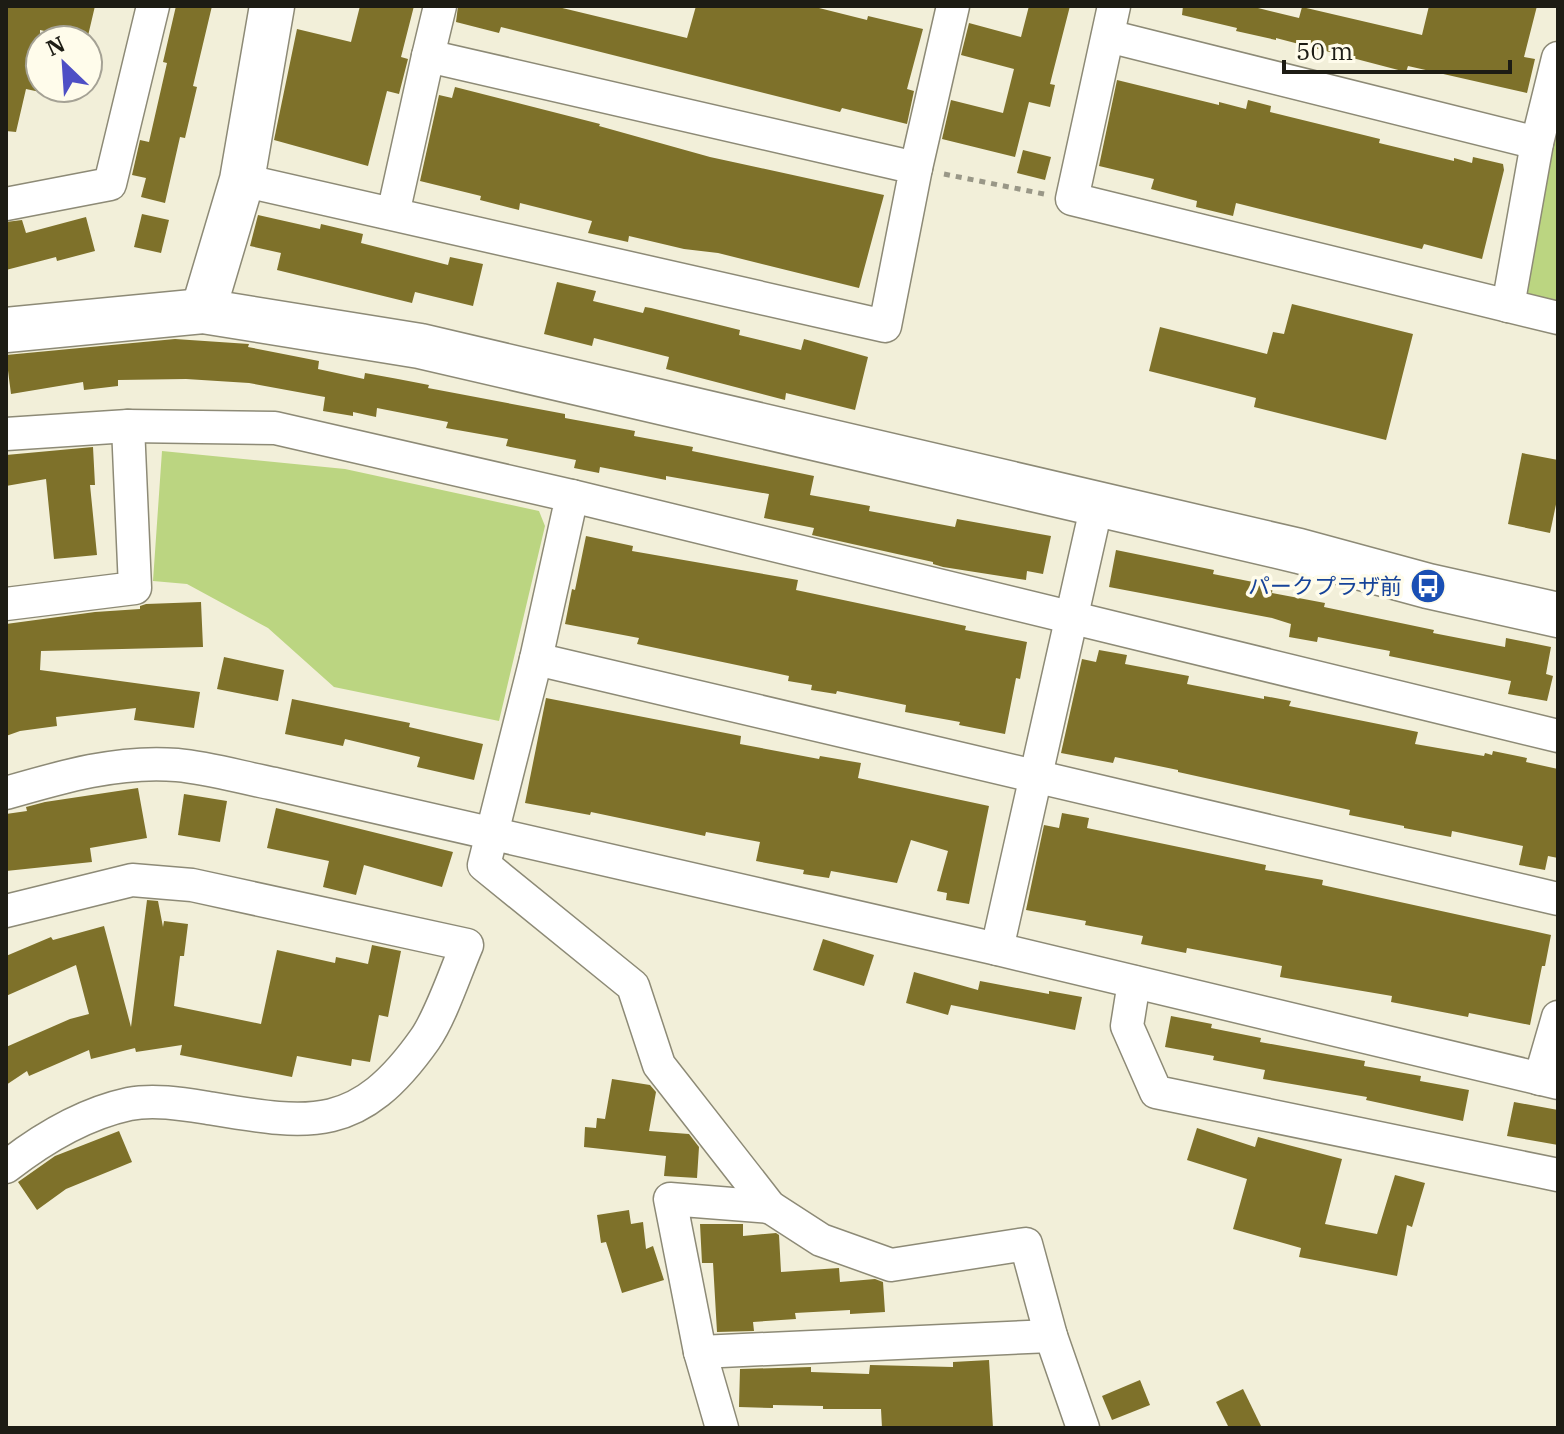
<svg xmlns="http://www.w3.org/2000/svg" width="1564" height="1434" font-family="'IBM Plex Serif','Noto Sans JP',serif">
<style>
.green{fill:#bbd581}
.building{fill:#7e712a}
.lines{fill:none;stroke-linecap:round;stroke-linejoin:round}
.street-casing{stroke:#8d8a76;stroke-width:35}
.secondary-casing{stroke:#8d8a76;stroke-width:47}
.path{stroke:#999787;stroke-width:5;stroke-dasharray:6 6;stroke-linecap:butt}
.street{stroke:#fff;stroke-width:32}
.secondary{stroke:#fff;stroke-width:44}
.labels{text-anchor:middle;stroke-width:7;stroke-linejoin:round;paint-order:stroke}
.transit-label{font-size:22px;fill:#164399;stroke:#fffceb;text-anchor:end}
</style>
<rect width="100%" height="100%" fill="#f2efd9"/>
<g class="green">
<path d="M 1558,58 L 1558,318 L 1508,306 Z"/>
<path d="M 162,451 L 345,469 L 539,511 L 545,526 L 499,721 L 334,687 L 268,628 L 187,584 L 153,581 Z"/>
</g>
<g class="building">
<path d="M 6,6 L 95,6 L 87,40 L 40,30 L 40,92 L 26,89 L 16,132 L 6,131 Z"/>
<path d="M 176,6 L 212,6 L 193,86 L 197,87 L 185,138 L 180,137 L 165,203 L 141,197 L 146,178 L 132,175 L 140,140 L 149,142 L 167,63 L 163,62 Z"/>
<path d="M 360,6 L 414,6 L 401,57 L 408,59 L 399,94 L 387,91 L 368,166 L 274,140 L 297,29 L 351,42 Z"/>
<path d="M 458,6 L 554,6 L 687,38 L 696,6 L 811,6 L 867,20 L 868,16 L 923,29 L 907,89 L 914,91 L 907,124 L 842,108 L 840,112 L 501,27 L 499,33 L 456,22 Z"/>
<path d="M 1029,6 L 1070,6 L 1050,84 L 1055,85 L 1050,107 L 1029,102 L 1015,157 L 942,139 L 951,100 L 1003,113 L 1014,69 L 961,55 L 969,23 L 1021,37 Z"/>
<path d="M 1183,6 L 1250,6 L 1299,18 L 1302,7 L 1422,35 L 1429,6 L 1537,6 L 1524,57 L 1535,59 L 1527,93 L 1408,66 L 1406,72 L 1276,38 L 1276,40 L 1236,31 L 1237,28 L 1182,15 Z"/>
<path d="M 1117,80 L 1219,105 L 1219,102 L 1246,109 L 1248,100 L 1271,106 L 1270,112 L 1380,139 L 1379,143 L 1454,161 L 1454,158 L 1472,163 L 1473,157 L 1503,164 L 1504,170 L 1482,259 L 1424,244 L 1422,249 L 1236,203 L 1233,216 L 1196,207 L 1197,201 L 1151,189 L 1154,179 L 1099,166 Z"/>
<path d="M 455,87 L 600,124 L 599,126 L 710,157 L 884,195 L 859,288 L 718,253 L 684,249 L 629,236 L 628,242 L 588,233 L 592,221 L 520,203 L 519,210 L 480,200 L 481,196 L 420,181 L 439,95 L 452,98 Z"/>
<path d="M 1023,150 L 1051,157 L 1045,180 L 1017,173 Z"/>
<path d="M 142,214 L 169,220 L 161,253 L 134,247 Z"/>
<path d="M 258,215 L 320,229 L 321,224 L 363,234 L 361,243 L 448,265 L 450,257 L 483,264 L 473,306 L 415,292 L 412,303 L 277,270 L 281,253 L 250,246 Z"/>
<path d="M 86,217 L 95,251 L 57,261 L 56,257 L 6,270 L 6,222 L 22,220 L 26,233 Z"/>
<path d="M 557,282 L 596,291 L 593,301 L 643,313 L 645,307 L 651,308 L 740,330 L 739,335 L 801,350 L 804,339 L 868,357 L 855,410 L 786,393 L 785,400 L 666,369 L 669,357 L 594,338 L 592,346 L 544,334 Z"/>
<path d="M 1292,304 L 1413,334 L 1386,440 L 1254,407 L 1256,398 L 1149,371 L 1160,327 L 1267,354 L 1273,332 L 1284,334 Z"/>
<path d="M 175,339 L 249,344 L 248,347 L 319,361 L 318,369 L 364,379 L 365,373 L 398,379 L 429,385 L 428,388 L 565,414 L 565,418 L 635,431 L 634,436 L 693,447 L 692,451 L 814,476 L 810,495 L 870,506 L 869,511 L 955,527 L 957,519 L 1051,536 L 1043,574 L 1027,571 L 1026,580 L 943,567 L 933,564 L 933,562 L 812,535 L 814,528 L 764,518 L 769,494 L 666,476 L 666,480 L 600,467 L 599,473 L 574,468 L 576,460 L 506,446 L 508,439 L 446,428 L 448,422 L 377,408 L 376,417 L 353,412 L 353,416 L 323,411 L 325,397 L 249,383 L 186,379 L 118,380 L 118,386 L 84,390 L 83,382 L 11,394 L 6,355 Z"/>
<path d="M 93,447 L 95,485 L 90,485 L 97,555 L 54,559 L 46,479 L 6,486 L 6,455 Z"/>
<path d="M 1522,453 L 1558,460 L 1558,495 L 1550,533 L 1508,524 Z"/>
<path d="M 586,536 L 633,546 L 632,551 L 798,580 L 796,590 L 966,626 L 965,630 L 1027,642 L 1020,679 L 1016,678 L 1005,734 L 959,725 L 960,722 L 905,712 L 906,705 L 837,691 L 836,694 L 811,690 L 812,685 L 788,681 L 789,676 L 637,644 L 639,638 L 565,624 L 572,589 L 575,590 Z"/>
<path d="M 1116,550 L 1214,570 L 1213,574 L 1273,586 L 1272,593 L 1325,603 L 1324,607 L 1434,630 L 1433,633 L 1505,647 L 1506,638 L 1551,647 L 1546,674 L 1553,676 L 1547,701 L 1508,694 L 1511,681 L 1389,656 L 1390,651 L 1353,644 L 1318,637 L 1317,642 L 1289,637 L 1291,624 L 1272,618 L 1109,587 Z"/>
<path d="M 201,602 L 203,647 L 41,651 L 40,670 L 200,692 L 194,728 L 134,720 L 136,708 L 56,717 L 57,726 L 20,731 L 6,736 L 6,624 L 95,612 L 140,609 L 140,606 L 146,604 Z"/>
<path d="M 1099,650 L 1127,655 L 1125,664 L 1189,676 L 1187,684 L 1264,699 L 1264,696 L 1291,701 L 1289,706 L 1418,732 L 1415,744 L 1484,756 L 1485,753 L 1492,755 L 1493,751 L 1527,758 L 1526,762 L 1558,769 L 1558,858 L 1548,856 L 1545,870 L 1519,865 L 1523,846 L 1452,831 L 1451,837 L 1404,828 L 1404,826 L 1349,815 L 1350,810 L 1178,772 L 1178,770 L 1115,757 L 1113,763 L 1061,753 L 1082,659 L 1096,662 Z"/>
<path d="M 224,657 L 284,670 L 278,701 L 217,689 Z"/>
<path d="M 546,698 L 741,736 L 740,744 L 819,759 L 820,756 L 861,763 L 858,778 L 989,806 L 969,904 L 946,900 L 947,893 L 937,891 L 948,851 L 911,840 L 897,883 L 831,871 L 829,878 L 803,874 L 804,870 L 756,861 L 760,842 L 706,832 L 705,836 L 591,812 L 590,815 L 525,803 Z"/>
<path d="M 292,699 L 410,723 L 409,727 L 483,744 L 474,780 L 417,767 L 420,757 L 345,739 L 343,746 L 285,734 Z"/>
<path d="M 138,788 L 147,838 L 90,848 L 92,862 L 6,871 L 6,814 L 27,811 L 26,807 L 45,802 Z"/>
<path d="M 184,794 L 227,801 L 220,842 L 178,835 Z"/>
<path d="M 276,808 L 453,852 L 442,887 L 364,865 L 356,895 L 323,887 L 329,861 L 267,848 Z"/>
<path d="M 1062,813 L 1089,818 L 1087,828 L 1266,865 L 1265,870 L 1323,880 L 1322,885 L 1551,935 L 1545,966 L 1542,966 L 1530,1025 L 1469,1013 L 1468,1017 L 1391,1002 L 1392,996 L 1280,977 L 1282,966 L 1187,948 L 1186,953 L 1141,944 L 1143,936 L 1085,925 L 1086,921 L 1026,910 L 1044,825 L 1059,828 Z"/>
<path d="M 147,900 L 158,901 L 163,927 L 164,921 L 188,924 L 184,956 L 180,956 L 174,1006 L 261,1024 L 277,950 L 335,963 L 336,957 L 368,964 L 372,945 L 401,951 L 388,1017 L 379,1015 L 370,1062 L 352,1059 L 351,1066 L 297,1056 L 292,1077 L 180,1055 L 182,1045 L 136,1052 L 135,1048 L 91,1059 L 89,1050 L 29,1076 L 27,1071 L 6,1085 L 6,1047 L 70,1019 L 89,1014 L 76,965 L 6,996 L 6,956 L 51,937 L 53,940 L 104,926 L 131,1027 Z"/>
<path d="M 823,939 L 874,955 L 864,986 L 813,970 Z"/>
<path d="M 914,972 L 978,990 L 980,981 L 1049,994 L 1049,991 L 1082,997 L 1075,1030 L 951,1005 L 948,1015 L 906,1003 Z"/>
<path d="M 1171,1016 L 1212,1024 L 1211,1028 L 1261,1038 L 1260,1042 L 1365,1061 L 1364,1066 L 1421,1076 L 1420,1081 L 1469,1090 L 1463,1121 L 1366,1100 L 1367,1097 L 1263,1079 L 1265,1070 L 1213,1060 L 1214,1056 L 1165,1047 Z"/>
<path d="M 612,1079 L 650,1085 L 656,1092 L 649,1131 L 689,1134 L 699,1147 L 697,1178 L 664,1176 L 666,1156 L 584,1147 L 585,1127 L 596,1128 L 597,1118 L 605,1119 Z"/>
<path d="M 1514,1102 L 1558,1110 L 1558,1145 L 1507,1136 Z"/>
<path d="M 1197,1128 L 1255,1147 L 1258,1137 L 1342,1159 L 1325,1224 L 1377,1234 L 1395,1175 L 1425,1183 L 1412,1227 L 1407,1225 L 1397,1276 L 1299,1257 L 1301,1248 L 1233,1229 L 1247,1179 L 1187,1160 Z"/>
<path d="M 119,1131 L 132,1162 L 66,1189 L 37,1210 L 18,1182 L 55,1156 Z"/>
<path d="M 629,1210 L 631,1224 L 643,1222 L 646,1249 L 653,1246 L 664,1280 L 622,1293 L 606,1242 L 601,1243 L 597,1215 Z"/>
<path d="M 700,1224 L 743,1224 L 743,1236 L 776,1233 L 779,1235 L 781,1272 L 839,1268 L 840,1282 L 875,1279 L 883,1282 L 885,1312 L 850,1314 L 850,1310 L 795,1313 L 796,1319 L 753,1322 L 754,1331 L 717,1332 L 713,1263 L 702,1263 Z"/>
<path d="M 989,1360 L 993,1428 L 882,1428 L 881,1409 L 823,1409 L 823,1406 L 773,1405 L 773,1408 L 739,1407 L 740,1369 L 811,1367 L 811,1372 L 869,1374 L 870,1365 L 953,1367 L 953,1362 Z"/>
<path d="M 1140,1380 L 1150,1405 L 1112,1420 L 1102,1396 Z"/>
<path d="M 1243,1389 L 1262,1428 L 1229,1428 L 1216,1402 Z"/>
</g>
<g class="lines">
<defs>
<g id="street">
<path d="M 1114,6 L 1072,199 L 1558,318"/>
<path d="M 1108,36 L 1537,143"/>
<path d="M 428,56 L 440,6"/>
<path d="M 916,168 L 953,6"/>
<path d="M 242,180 L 885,326 L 916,168 L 428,56 L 393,214"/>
<path d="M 6,204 L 110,184 L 153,6"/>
<path d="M 1508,306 L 1537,143 L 1558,58"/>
<path d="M 6,434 L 128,426 L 275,428 L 572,496 L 536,659 L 484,865 L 633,986 L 659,1065 L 770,1207 L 821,1240 L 891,1265 L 1026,1244 L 1051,1336 L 1083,1428"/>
<path d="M 572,496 L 1558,736"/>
<path d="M 6,604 L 135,588 L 128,426"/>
<path d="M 536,659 L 1558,899"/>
<path d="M 6,793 C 61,777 119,760 177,765 C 210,768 243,778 275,784 L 997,949 L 1558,1083"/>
<path d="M 6,911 L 132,880 L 192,885 L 467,945 C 455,973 441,1016 425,1039 C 358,1134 311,1125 208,1108 C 183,1104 154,1099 129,1104 C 83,1114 43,1138 6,1167"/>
<path d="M 997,949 L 1097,504"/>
<path d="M 1134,982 L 1127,1026 L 1156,1092 L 1558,1175"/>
<path d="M 1540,1079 L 1558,1017"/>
<path d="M 700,1352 L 1051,1336"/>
<path d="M 722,1428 L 700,1352 L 670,1199 L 770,1207"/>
</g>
<g id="secondary">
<path d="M 203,311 L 242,180 L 272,6"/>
<path d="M 6,330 L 203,311 L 420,346 L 1299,551 L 1428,586 L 1558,615"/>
</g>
</defs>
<use href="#street" class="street-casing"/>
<use href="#secondary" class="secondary-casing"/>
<path class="path" d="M 944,174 L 1044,194"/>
<use href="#street" class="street"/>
<use href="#secondary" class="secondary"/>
</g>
<defs>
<symbol id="bus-disc" viewBox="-11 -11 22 22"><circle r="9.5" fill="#1a4fb4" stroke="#fffceb"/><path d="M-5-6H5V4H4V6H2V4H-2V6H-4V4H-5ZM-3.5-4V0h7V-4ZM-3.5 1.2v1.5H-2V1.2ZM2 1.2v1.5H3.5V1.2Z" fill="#fff"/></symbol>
</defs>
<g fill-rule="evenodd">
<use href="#bus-disc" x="1408" y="566" width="40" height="40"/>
</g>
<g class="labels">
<g class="transit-label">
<text x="1402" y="594">パークプラザ前</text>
</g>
</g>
<rect width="1564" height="1434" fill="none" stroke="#1d1c14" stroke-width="16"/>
<g transform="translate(64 64) rotate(335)"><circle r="38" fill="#fffceb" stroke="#a5a295" stroke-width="2"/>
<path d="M0-6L14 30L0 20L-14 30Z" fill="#4e4fc5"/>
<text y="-12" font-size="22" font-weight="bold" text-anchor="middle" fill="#1d1c14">N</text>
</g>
<path d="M1284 60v12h226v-12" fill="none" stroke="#1d1c14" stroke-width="4"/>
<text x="1296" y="60" font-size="24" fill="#1d1c14" stroke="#fffceb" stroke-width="6" paint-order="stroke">50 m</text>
</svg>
